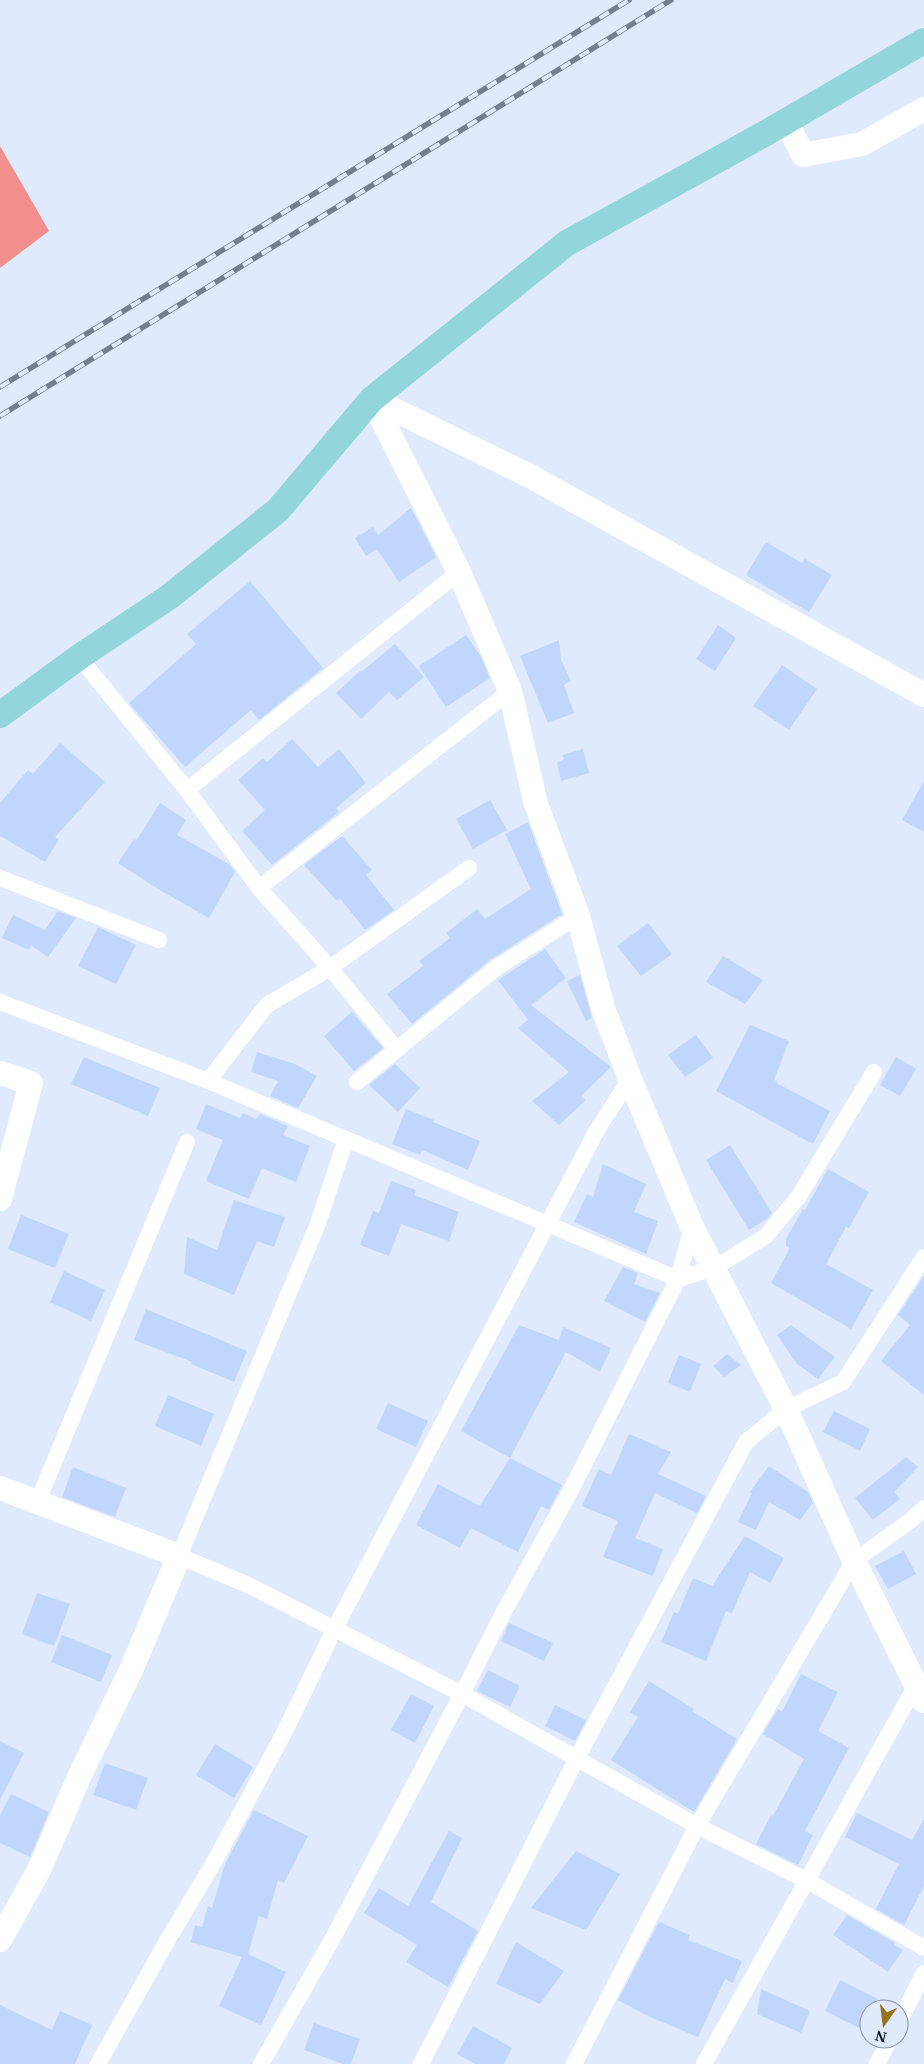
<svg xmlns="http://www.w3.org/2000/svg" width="924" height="2064" font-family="'Noto Serif',serif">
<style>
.forest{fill:#f28e8c}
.building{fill:#c0d6fd}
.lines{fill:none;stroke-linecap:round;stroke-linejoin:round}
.street{stroke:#fff;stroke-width:16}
.secondary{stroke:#fff;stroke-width:24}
.primary{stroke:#92d5da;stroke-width:26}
.rail-casing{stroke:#757e90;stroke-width:5.5}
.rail{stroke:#dfeafe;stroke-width:4;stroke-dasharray:11;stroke-linecap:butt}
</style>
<rect width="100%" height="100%" fill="#dfeafe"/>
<path class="forest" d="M 0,146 L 49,231 L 0,268 Z"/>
<g class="building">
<path d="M 411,508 L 436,557 L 399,582 L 377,549 L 366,556 L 355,538 L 373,527 L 378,535 Z"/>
<path d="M 766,542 L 802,563 L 805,559 L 832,575 L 809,612 L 746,575 Z"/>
<path d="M 250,581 L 323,668 L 259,720 L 251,710 L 185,767 L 129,703 L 196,644 L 187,634 Z"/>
<path d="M 718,625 L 736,638 L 715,671 L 696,659 Z"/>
<path d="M 466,635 L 480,655 L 490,678 L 446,707 L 419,666 Z"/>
<path d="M 559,640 L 561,660 L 571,681 L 564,685 L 574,713 L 548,723 L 520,656 Z"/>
<path d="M 395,644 L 424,677 L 397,700 L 389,692 L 361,719 L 336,693 L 360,671 L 361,672 Z"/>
<path d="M 782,665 L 817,689 L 789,730 L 753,706 Z"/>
<path d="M 292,739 L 318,767 L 339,749 L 366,783 L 336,808 L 339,812 L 272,865 L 242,831 L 265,810 L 238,780 L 263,758 L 267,762 Z"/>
<path d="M 60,743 L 105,782 L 55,837 L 59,839 L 45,862 L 0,836 L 0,803 L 28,770 L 33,774 Z"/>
<path d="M 583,749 L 589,773 L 561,781 L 557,763 L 564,759 L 562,755 Z"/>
<path d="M 924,781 L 924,832 L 902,820 Z"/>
<path d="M 490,800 L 507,830 L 473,849 L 456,819 Z"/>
<path d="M 160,803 L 186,820 L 177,835 L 229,864 L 235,872 L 209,918 L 158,889 L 118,863 L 134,839 L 136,841 Z"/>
<path d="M 528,822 L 562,914 L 490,960 L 412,1024 L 387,994 L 423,966 L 419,961 L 450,938 L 446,933 L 477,909 L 485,919 L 531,889 L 505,834 Z"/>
<path d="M 342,836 L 372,870 L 366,875 L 394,910 L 365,930 L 340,898 L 337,901 L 304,865 Z"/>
<path d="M 58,911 L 76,918 L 48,957 L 31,945 L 29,950 L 2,938 L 13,915 L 45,930 Z"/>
<path d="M 648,923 L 672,954 L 641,976 L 617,946 Z"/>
<path d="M 98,927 L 136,945 L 116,984 L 78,966 Z"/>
<path d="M 545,949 L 566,978 L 531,1005 L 611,1067 L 581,1096 L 586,1100 L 559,1125 L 532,1101 L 569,1072 L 518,1028 L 528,1020 L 498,980 Z"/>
<path d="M 723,956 L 763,980 L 745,1004 L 706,982 Z"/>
<path d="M 580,975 L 592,1018 L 586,1021 L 567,981 Z"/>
<path d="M 352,1012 L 383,1048 L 354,1071 L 324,1036 Z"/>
<path d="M 750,1025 L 789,1041 L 774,1080 L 777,1081 L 776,1083 L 830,1111 L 813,1144 L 716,1091 Z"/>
<path d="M 696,1035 L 713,1058 L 685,1077 L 668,1055 Z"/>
<path d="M 257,1052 L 295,1064 L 317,1076 L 298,1108 L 270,1096 L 278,1081 L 251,1072 Z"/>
<path d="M 84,1057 L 160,1088 L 148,1116 L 71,1084 Z"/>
<path d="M 896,1057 L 916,1069 L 900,1096 L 880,1085 Z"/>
<path d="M 395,1064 L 420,1088 L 398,1112 L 369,1085 Z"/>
<path d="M 206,1104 L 240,1118 L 243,1113 L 256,1119 L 260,1114 L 288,1126 L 283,1135 L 310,1146 L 296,1182 L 262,1168 L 249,1199 L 206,1181 L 223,1140 L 196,1129 Z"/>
<path d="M 406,1109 L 434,1120 L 433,1122 L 480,1141 L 468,1170 L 422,1150 L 420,1155 L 392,1144 Z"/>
<path d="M 730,1145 L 772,1213 L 767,1219 L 749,1230 L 706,1160 Z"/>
<path d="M 603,1164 L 646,1184 L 634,1212 L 658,1221 L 646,1254 L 574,1222 L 587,1194 L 593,1197 Z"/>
<path d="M 828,1169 L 869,1192 L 849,1228 L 846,1227 L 826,1264 L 873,1290 L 851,1329 L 771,1283 L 790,1248 L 786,1246 L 786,1239 L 803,1209 L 805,1210 Z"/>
<path d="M 391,1181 L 416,1190 L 414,1195 L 459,1212 L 449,1241 L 401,1224 L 389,1256 L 360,1245 L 373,1211 L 379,1213 Z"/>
<path d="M 234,1200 L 285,1217 L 274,1247 L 257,1241 L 234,1295 L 184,1274 L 187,1237 L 217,1250 Z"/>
<path d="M 21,1215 L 69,1234 L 55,1268 L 8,1249 Z"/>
<path d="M 623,1267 L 638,1273 L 634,1284 L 660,1293 L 645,1322 L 604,1301 Z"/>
<path d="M 64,1271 L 105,1290 L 91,1321 L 50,1302 Z"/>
<path d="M 924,1276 L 924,1395 L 881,1361 L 910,1325 L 898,1315 Z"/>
<path d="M 146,1309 L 247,1351 L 234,1382 L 191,1364 L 192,1362 L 134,1340 Z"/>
<path d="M 519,1325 L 559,1340 L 563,1327 L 611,1348 L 600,1372 L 566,1352 L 510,1458 L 461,1431 Z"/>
<path d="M 791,1325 L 835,1357 L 818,1379 L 797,1364 L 777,1335 Z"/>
<path d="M 727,1354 L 741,1365 L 724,1377 L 713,1366 Z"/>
<path d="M 679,1355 L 701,1364 L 690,1392 L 668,1383 Z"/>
<path d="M 168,1395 L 214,1414 L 201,1446 L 155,1426 Z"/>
<path d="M 388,1403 L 428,1421 L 416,1447 L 376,1429 Z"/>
<path d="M 834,1411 L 870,1429 L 860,1451 L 823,1432 Z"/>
<path d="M 629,1434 L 671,1452 L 658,1474 L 706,1496 L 697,1513 L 655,1493 L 635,1538 L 663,1549 L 653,1576 L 603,1557 L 618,1521 L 582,1506 L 599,1469 L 611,1475 Z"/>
<path d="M 906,1457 L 918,1467 L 894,1492 L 900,1499 L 873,1520 L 855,1498 Z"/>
<path d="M 510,1458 L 562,1485 L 549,1510 L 541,1506 L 518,1552 L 471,1528 L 460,1548 L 416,1525 L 438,1484 L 480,1506 Z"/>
<path d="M 769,1466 L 808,1492 L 813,1503 L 800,1520 L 769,1502 L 756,1530 L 738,1522 L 752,1493 L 750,1492 Z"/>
<path d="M 73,1467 L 126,1488 L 115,1517 L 62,1497 Z"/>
<path d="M 745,1536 L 784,1558 L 770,1583 L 750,1572 L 732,1613 L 726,1611 L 706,1661 L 661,1642 L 674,1612 L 678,1614 L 693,1578 L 712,1586 Z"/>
<path d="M 904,1551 L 916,1574 L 888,1589 L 875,1566 Z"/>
<path d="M 37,1593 L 70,1604 L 54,1646 L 22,1634 Z"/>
<path d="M 509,1623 L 553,1643 L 544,1661 L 501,1641 Z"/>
<path d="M 62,1635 L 112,1655 L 101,1682 L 51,1662 Z"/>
<path d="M 488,1670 L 520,1686 L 510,1707 L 477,1691 Z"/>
<path d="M 801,1674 L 838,1692 L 818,1731 L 849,1748 L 805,1831 L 813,1835 L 798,1865 L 756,1844 L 771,1815 L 773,1816 L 804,1759 L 763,1734 L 778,1709 L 782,1712 Z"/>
<path d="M 649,1681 L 694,1709 L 692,1711 L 737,1739 L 694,1812 L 611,1760 L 638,1717 L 630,1712 Z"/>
<path d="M 411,1694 L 434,1706 L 415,1743 L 391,1730 Z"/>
<path d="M 555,1705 L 586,1720 L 575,1741 L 545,1726 Z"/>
<path d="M 0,1741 L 24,1753 L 0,1800 Z"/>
<path d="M 215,1744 L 253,1767 L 234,1798 L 196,1775 Z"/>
<path d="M 105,1763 L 148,1778 L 136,1810 L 93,1795 Z"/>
<path d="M 11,1794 L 49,1812 L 30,1857 L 0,1843 L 0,1815 Z"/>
<path d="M 254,1810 L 308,1836 L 284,1883 L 278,1880 L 267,1919 L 259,1916 L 248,1954 L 286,1972 L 261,2025 L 219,2006 L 242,1957 L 191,1942 L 195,1925 L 202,1927 L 208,1906 L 212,1908 L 225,1864 Z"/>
<path d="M 857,1813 L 912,1840 L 924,1819 L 924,1886 L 904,1925 L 876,1909 L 899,1864 L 845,1837 Z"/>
<path d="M 449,1831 L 462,1838 L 431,1902 L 478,1931 L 448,1987 L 406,1962 L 417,1945 L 364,1913 L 379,1888 L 408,1906 Z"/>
<path d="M 576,1851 L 620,1874 L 586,1930 L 531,1908 Z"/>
<path d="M 847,1915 L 895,1943 L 894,1945 L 903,1950 L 888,1972 L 833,1935 Z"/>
<path d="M 659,1922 L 690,1935 L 688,1940 L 742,1961 L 733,1983 L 725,1979 L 698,2037 L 650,2017 L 618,2000 Z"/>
<path d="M 516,1942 L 564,1971 L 540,2004 L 496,1984 Z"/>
<path d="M 840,1980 L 878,1999 L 873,2009 L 869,2009 L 869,2018 L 863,2030 L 825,2011 Z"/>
<path d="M 761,1989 L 810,2011 L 801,2033 L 757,2014 Z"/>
<path d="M 0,2005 L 52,2030 L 60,2011 L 92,2025 L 75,2064 L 0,2064 Z"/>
<path d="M 314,2023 L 360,2039 L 351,2064 L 343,2064 L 304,2050 Z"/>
<path d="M 473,2026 L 512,2048 L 504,2064 L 475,2064 L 457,2054 Z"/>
</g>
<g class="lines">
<g class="street">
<path d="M 79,657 L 187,790 L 259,888 L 330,968 L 397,1050"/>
<path d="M 187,790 L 459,572"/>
<path d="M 0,878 L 159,940"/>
<path d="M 259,888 L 510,691"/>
<path d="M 0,1002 L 208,1081 L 678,1279 L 714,1268 L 766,1236 L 799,1196 L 874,1072"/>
<path d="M 208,1081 L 267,1005 L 330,968 L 469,868"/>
<path d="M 357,1082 L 496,968 L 578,916"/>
<path d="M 346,1139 L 317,1226 L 179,1556 L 246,1584 L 462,1694 L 501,1617 L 571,1490 L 678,1279 L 692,1227"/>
<path d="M 37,1503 L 187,1142"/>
<path d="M 899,2022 L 924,1973"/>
<path d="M 98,2064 L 167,1941 L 213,1864 L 284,1733 L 334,1630 L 597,1130 L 630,1079"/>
<path d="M 261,2064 L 333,1938 L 462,1694 L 697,1826 L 806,1880 L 924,1948"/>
<path d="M 421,2064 L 577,1758 L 746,1442 L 786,1409 L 843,1382 L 924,1257"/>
<path d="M 574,2064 L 697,1826 L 854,1561 L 910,1521 L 924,1508"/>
<path d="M 704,2064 L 915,1687"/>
<path d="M 877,2064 L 890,2039"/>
</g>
<g class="secondary">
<path d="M 786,121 L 803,155 L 862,144 L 924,109"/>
<path d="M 372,399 L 459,572 L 510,691 L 536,804 L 578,916 L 603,1008 L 630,1079 L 692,1227 L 786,1409 L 854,1561 L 924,1701"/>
<path d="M 372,399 L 530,476 L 924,695"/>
<path d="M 0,1073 L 31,1083 L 0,1199"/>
<path d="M 0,1488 L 179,1556 L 132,1668 L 80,1775 L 39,1870 L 0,1940"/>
</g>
<path class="primary" d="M 0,715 L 79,657 L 169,597 L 278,510 L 372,399 L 567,243 L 766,133 L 924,41"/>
<defs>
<g id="rail">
<path d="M 0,387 L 629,0"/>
<path d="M 0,416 L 671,0"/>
</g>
</defs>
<use href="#rail" class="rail-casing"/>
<use href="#rail" class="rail"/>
</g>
<g transform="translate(884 2024) rotate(194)"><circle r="24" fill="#dfeafe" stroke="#8892a4"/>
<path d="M0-4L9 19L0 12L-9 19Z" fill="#99711d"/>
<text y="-8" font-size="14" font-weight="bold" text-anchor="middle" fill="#060e1e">N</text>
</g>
</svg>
